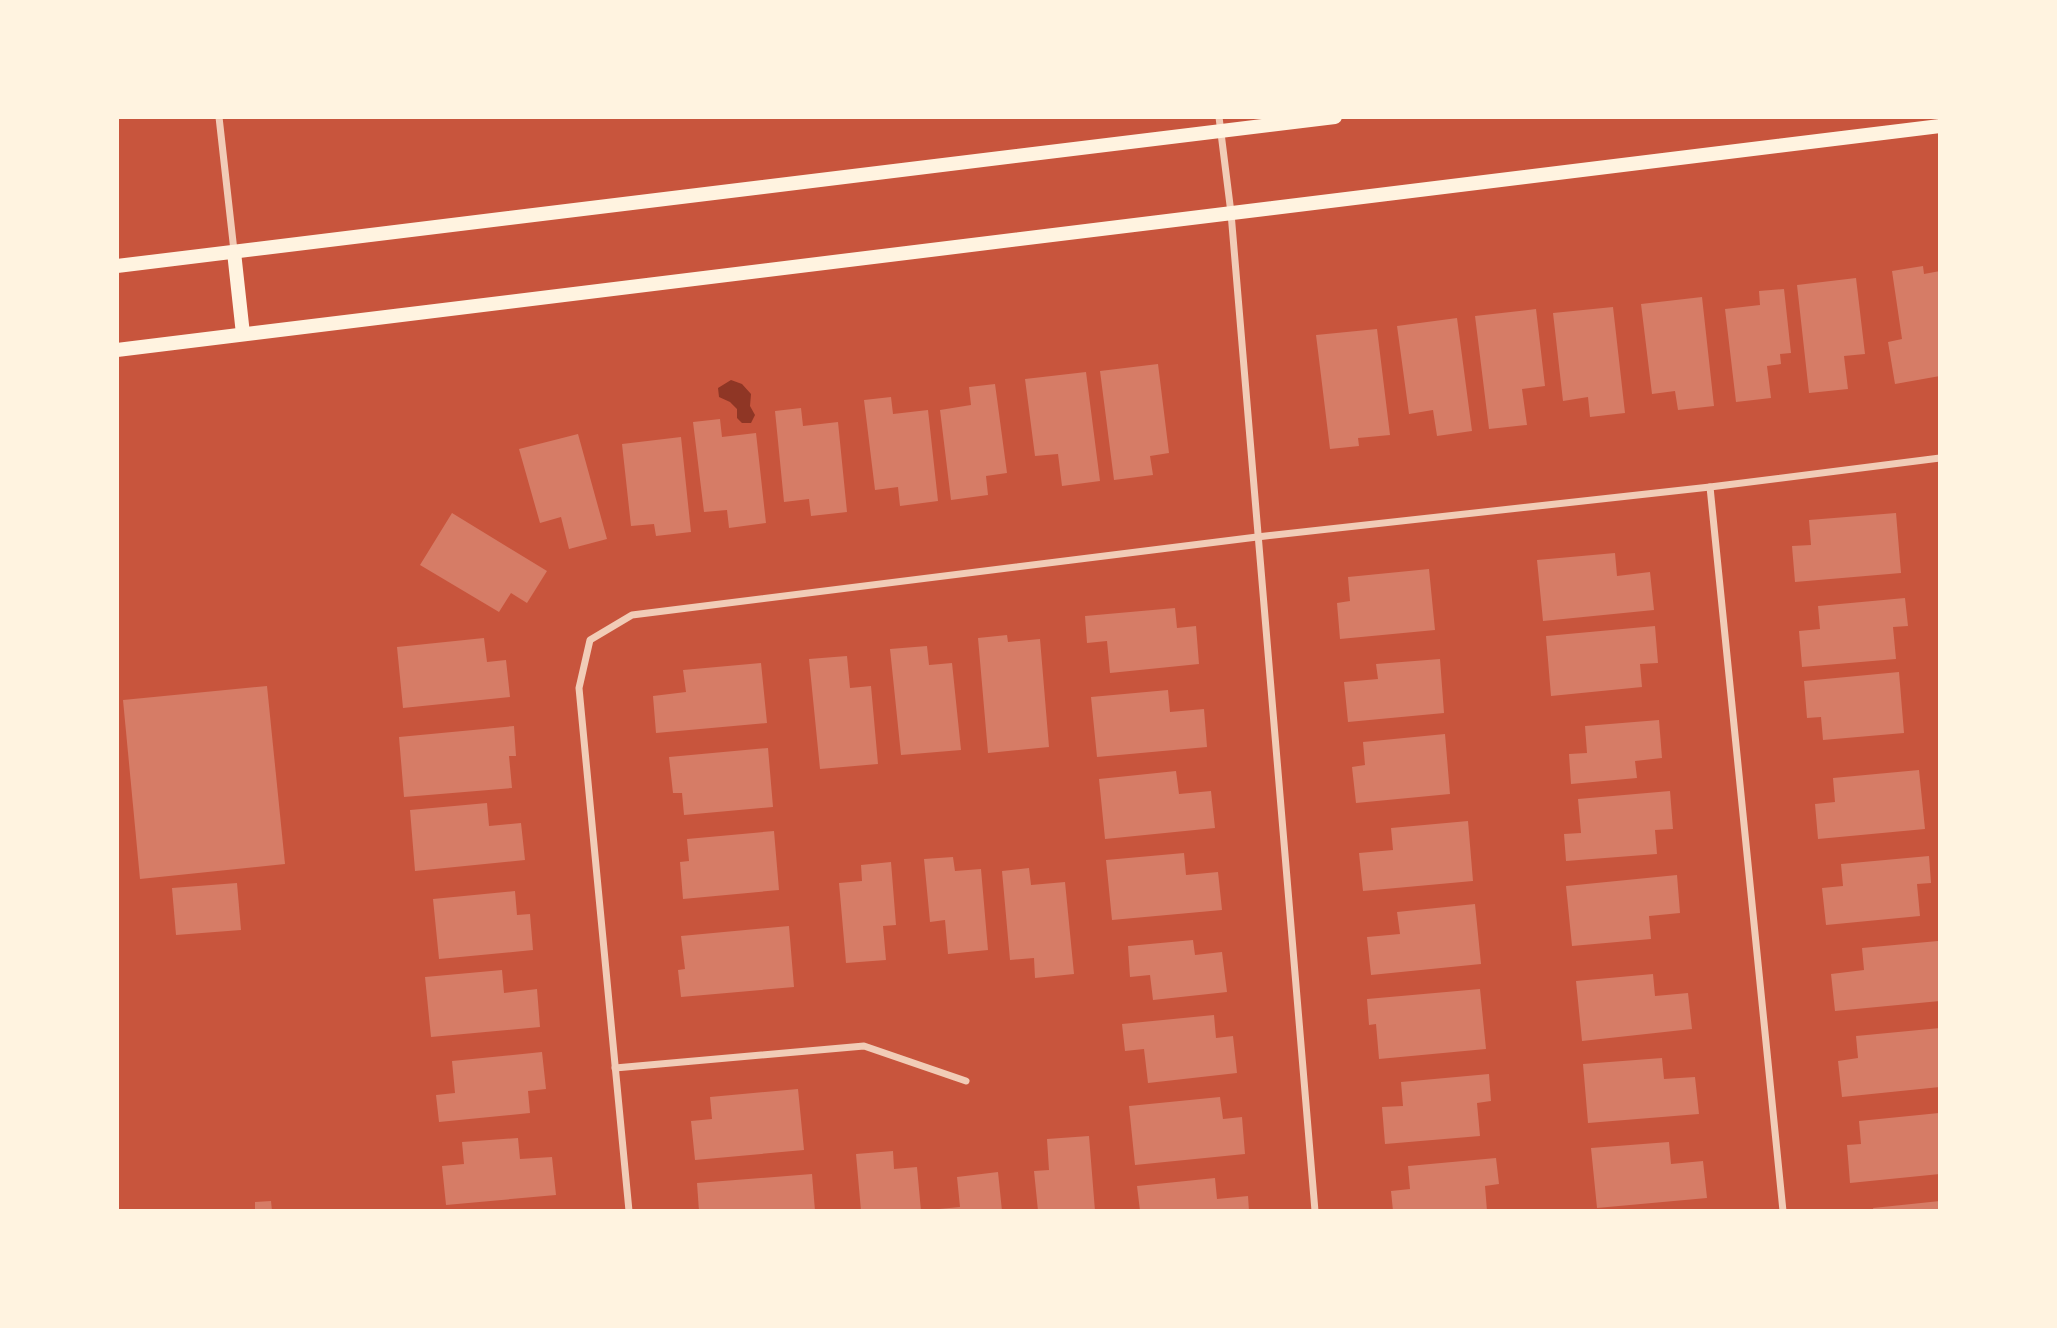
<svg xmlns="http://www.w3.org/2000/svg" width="2057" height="1328" font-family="'PT Serif',serif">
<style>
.water{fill:#8f3625}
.building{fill:#d67c66}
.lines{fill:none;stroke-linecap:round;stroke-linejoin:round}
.minor{stroke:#f1ccb7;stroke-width:7}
.secondary{stroke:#fff3e0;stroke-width:14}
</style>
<rect width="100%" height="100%" fill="#c8553d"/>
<path class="water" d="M 731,380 L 742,384 L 751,394 L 750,406 L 755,415 L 751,423 L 742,423 L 737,418 L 737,409 L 730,402 L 719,397 L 718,388 Z"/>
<g class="building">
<path d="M 1923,266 L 1924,274 L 1940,271 L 1940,376 L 1895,384 L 1888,342 L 1902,339 L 1892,271 Z"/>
<path d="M 1856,278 L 1865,354 L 1844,356 L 1848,389 L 1809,393 L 1797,285 Z"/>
<path d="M 1784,289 L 1791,353 L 1780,354 L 1781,364 L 1767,366 L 1771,398 L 1736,402 L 1725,309 L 1760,305 L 1759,291 Z"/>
<path d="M 1702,297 L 1714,406 L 1678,410 L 1675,391 L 1652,394 L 1641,304 Z"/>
<path d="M 1613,307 L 1625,413 L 1590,417 L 1588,397 L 1563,401 L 1553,313 Z"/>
<path d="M 1536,309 L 1545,386 L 1522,389 L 1527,425 L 1489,429 L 1475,316 Z"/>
<path d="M 1457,318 L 1472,431 L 1437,436 L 1433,410 L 1409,414 L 1397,326 Z"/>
<path d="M 1377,329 L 1390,435 L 1358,438 L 1359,446 L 1330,449 L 1316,335 Z"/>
<path d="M 1158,364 L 1169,453 L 1150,456 L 1153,475 L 1114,480 L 1100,371 Z"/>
<path d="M 1086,372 L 1100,481 L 1062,486 L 1058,454 L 1035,456 L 1025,379 Z"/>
<path d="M 995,384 L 1007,473 L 986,476 L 988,495 L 951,500 L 940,410 L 971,405 L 969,387 Z"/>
<path d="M 891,397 L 893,414 L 928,410 L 938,501 L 900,506 L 898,487 L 875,490 L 864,400 Z"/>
<path d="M 801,408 L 803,426 L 838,422 L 847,512 L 811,516 L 809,499 L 784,502 L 775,411 Z"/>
<path d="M 720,419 L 722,437 L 756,433 L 766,523 L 729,528 L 727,510 L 704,512 L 693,422 Z"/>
<path d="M 578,434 L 607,539 L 569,549 L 561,517 L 540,523 L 519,449 Z"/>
<path d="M 681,437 L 691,532 L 656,536 L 654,524 L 631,526 L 622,444 Z"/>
<path d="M 452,513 L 547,571 L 527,603 L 511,593 L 499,612 L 420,565 Z"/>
<path d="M 1896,513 L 1901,573 L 1795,582 L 1792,546 L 1811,545 L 1809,520 Z"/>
<path d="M 1615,553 L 1617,576 L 1650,572 L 1654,610 L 1543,621 L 1537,560 Z"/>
<path d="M 1429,569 L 1435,630 L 1340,639 L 1337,603 L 1350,601 L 1348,577 Z"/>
<path d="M 1905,598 L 1908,626 L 1893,627 L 1896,659 L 1802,667 L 1799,631 L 1820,629 L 1818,606 Z"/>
<path d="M 1175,608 L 1177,628 L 1196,626 L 1199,664 L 1110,673 L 1107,641 L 1087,643 L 1085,616 Z"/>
<path d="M 1655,626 L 1658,663 L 1640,664 L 1642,687 L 1551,696 L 1546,636 Z"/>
<path d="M 1007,635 L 1008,642 L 1040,639 L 1049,747 L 988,753 L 978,638 Z"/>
<path d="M 484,638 L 487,662 L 506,660 L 510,697 L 403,708 L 397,647 Z"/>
<path d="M 927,646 L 929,665 L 952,663 L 961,750 L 901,755 L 890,649 Z"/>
<path d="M 847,656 L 850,688 L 871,686 L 878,764 L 820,769 L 809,659 Z"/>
<path d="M 1440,659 L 1444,713 L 1348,722 L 1344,682 L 1378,679 L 1376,664 Z"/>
<path d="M 761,663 L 767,723 L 656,733 L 653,696 L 686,692 L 683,670 Z"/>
<path d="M 1899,672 L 1904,733 L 1823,740 L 1821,717 L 1807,718 L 1804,681 Z"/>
<path d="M 267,686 L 285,864 L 140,879 L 123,700 Z"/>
<path d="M 1168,690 L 1170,712 L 1204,709 L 1207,747 L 1097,757 L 1091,697 Z"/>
<path d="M 1659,720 L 1662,758 L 1635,761 L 1637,778 L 1571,784 L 1569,754 L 1587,753 L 1585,726 Z"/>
<path d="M 514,726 L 516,756 L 509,756 L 512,788 L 404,797 L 399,737 Z"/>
<path d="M 1445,734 L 1450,794 L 1356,803 L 1352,767 L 1365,765 L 1363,742 Z"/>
<path d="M 768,748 L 773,807 L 684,815 L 682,793 L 673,793 L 669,757 Z"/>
<path d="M 1919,770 L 1925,829 L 1818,839 L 1815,804 L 1835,802 L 1833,778 Z"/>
<path d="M 1176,771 L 1179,794 L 1211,791 L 1215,828 L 1105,839 L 1099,779 Z"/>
<path d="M 1670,791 L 1673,829 L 1655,830 L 1657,854 L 1566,861 L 1564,834 L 1581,833 L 1578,799 Z"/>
<path d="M 487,803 L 489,826 L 521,823 L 525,860 L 415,871 L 410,810 Z"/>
<path d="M 1468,821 L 1473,881 L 1363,891 L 1359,853 L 1393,850 L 1391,828 Z"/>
<path d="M 774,831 L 779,890 L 683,899 L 680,862 L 689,861 L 687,839 Z"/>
<path d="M 1184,853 L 1186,875 L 1218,872 L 1222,910 L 1112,920 L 1106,860 Z"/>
<path d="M 1929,856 L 1931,883 L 1917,884 L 1920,916 L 1826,925 L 1822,888 L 1843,886 L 1841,864 Z"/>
<path d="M 953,857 L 955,871 L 981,869 L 988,950 L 948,954 L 945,920 L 930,922 L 924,859 Z"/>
<path d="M 891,862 L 896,925 L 883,926 L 886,960 L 846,963 L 839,883 L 862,881 L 861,865 Z"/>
<path d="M 1029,868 L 1031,885 L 1065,882 L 1074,974 L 1035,978 L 1034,958 L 1010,960 L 1002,871 Z"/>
<path d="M 1677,875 L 1680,913 L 1649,916 L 1651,939 L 1572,946 L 1566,886 Z"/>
<path d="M 237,883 L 241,930 L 176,935 L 172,888 Z"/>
<path d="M 515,891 L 517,915 L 530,914 L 533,950 L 439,959 L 433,899 Z"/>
<path d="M 1475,904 L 1481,964 L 1371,975 L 1367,937 L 1400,934 L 1397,912 Z"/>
<path d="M 789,926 L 794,987 L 681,997 L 678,970 L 685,969 L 681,936 Z"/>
<path d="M 1193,940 L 1195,955 L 1222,952 L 1227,992 L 1153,1000 L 1150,975 L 1130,977 L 1128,946 Z"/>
<path d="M 1938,941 L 1940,1001 L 1835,1011 L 1831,974 L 1864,970 L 1862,948 Z"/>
<path d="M 502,970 L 504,993 L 537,989 L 540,1027 L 431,1037 L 425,977 Z"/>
<path d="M 1653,974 L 1655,996 L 1688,993 L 1692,1029 L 1582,1041 L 1576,981 Z"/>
<path d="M 1480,989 L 1486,1049 L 1379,1059 L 1376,1024 L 1369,1025 L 1367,999 Z"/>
<path d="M 1214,1015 L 1216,1038 L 1233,1036 L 1237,1073 L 1148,1083 L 1144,1049 L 1125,1051 L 1122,1024 Z"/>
<path d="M 1940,1028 L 1940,1087 L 1842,1097 L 1838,1061 L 1858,1058 L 1856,1036 Z"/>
<path d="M 542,1052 L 546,1089 L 528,1091 L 530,1113 L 439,1122 L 436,1095 L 455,1093 L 452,1061 Z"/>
<path d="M 1662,1058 L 1664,1079 L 1695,1077 L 1699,1114 L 1588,1123 L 1583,1064 Z"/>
<path d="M 1489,1074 L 1491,1101 L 1477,1103 L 1480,1136 L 1385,1144 L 1382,1107 L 1403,1106 L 1401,1082 Z"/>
<path d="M 798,1089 L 804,1150 L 695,1160 L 691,1121 L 712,1119 L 710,1097 Z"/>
<path d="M 1220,1097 L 1223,1119 L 1242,1117 L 1245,1154 L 1135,1165 L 1129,1106 Z"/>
<path d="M 1939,1113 L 1940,1174 L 1850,1183 L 1847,1145 L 1861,1144 L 1859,1121 Z"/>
<path d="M 1089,1136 L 1095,1211 L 1038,1211 L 1034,1171 L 1049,1170 L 1047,1139 Z"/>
<path d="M 518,1138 L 520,1159 L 552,1157 L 556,1195 L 446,1205 L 442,1166 L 464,1164 L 462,1142 Z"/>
<path d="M 1669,1142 L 1671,1164 L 1703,1161 L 1707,1198 L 1597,1208 L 1591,1148 Z"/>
<path d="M 893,1151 L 894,1169 L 917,1167 L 921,1211 L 861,1211 L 856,1154 Z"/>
<path d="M 1496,1158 L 1499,1184 L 1485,1186 L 1487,1211 L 1393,1211 L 1391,1191 L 1410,1189 L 1408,1166 Z"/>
<path d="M 998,1172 L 1002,1211 L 939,1211 L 939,1209 L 960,1207 L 957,1177 Z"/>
<path d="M 812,1174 L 815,1211 L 699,1211 L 697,1183 Z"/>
<path d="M 1215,1178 L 1217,1199 L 1248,1196 L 1249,1211 L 1140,1211 L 1137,1186 Z"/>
<path d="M 271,1201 L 272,1211 L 255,1211 L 255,1202 Z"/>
<path d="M 1940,1201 L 1940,1211 L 1874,1211 L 1873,1208 Z"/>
</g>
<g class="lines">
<g class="minor">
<path d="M 219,117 L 234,251"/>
<path d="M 1219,117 L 1231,213 L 1315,1211"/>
<path d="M 1710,487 L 1783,1211"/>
<path d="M 615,1068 L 864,1046 L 966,1081"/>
<path d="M 629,1211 L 579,688 L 590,640 L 632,615 L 1257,537 L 1710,487 L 1940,458"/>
</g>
<g class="secondary">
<path d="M 234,252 L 243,334"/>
<path d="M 117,266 L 1335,117"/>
<path d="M 117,350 L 1940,126"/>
</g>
</g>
<rect width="2057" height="1328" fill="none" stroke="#fff3e0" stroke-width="238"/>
</svg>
